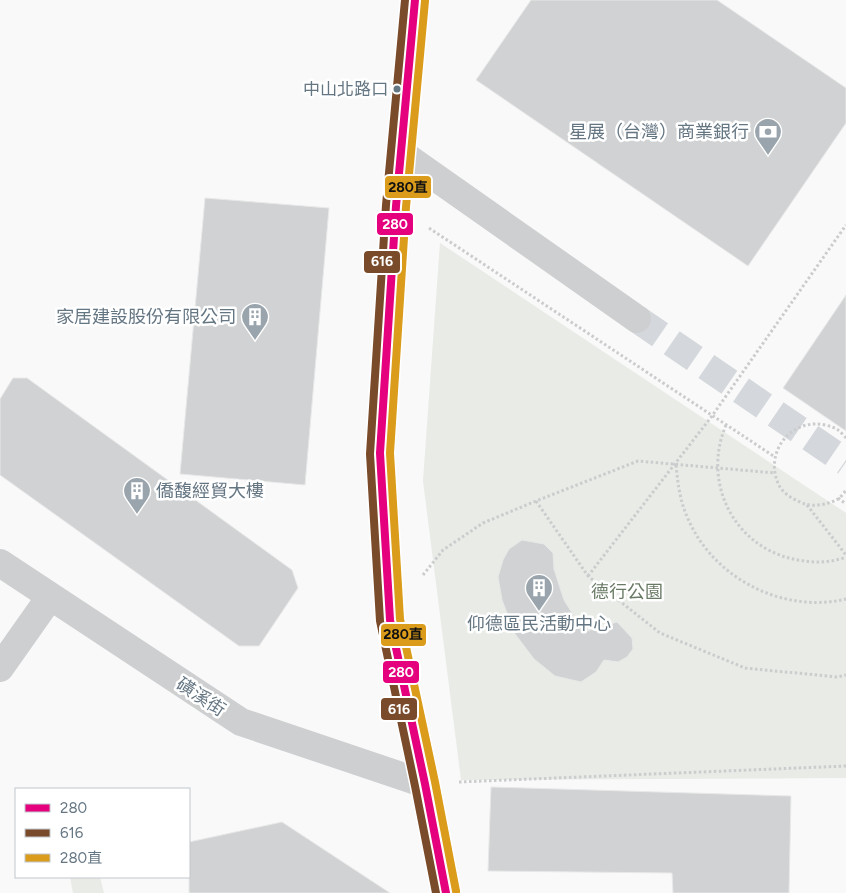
<svg xmlns="http://www.w3.org/2000/svg" width="846" height="893" font-family="Figtree,'Noto Sans TC',sans-serif">
<style>
.green{fill:#e8ebe6}
.building{fill:#d0d2d3;stroke:#e8e8e8}
.lines{fill:none;stroke-linecap:round;stroke-linejoin:round}
.minor-tunnel{stroke:#d4d8dc;stroke-width:28;stroke-dasharray:28 14;stroke-linecap:butt}
.path{stroke:#cbcccd;stroke-width:3;stroke-dasharray:2.5 2.5;stroke-linecap:butt}
.minor{stroke:#cecfd0;stroke-width:28}
.bus-1-casing{stroke:#fff;stroke-width:11}
.bus-2-casing{stroke:#fff;stroke-width:11}
.bus-3-casing{stroke:#fff;stroke-width:11}
.bus-1{stroke:#e5007d;stroke-width:8}
.bus-2{stroke:#7a4b2a;stroke-width:8}
.bus-3{stroke:#da9c1a;stroke-width:8}
.bus-dot{fill:#657683;stroke:#fff;stroke-width:2}
.labels{text-anchor:middle;stroke-width:5;stroke-linejoin:round;paint-order:stroke}
.bus-label{font-size:17px;fill:#657683;stroke:#fff;text-anchor:end}
.poi-label{font-size:18px;fill:#657683;stroke:#fff;text-anchor:end}
.park-label{font-size:18px;fill:#687a64;stroke:#fff}
.street-label{font-size:18px;fill:#657683;stroke:#fff}
.line-badge{stroke:#fff;stroke-width:2}
.badge-label{font-size:14px;text-anchor:middle;font-weight:bold;fill:#fff}
.pale-badge-label{font-size:14px;text-anchor:middle;font-weight:bold;fill:#111}
</style>
<rect width="100%" height="100%" fill="#f9f9f9"/>
<g class="green">
<path d="M 440,243 L 846,513 L 846,778 L 461,780 L 423,481 Z"/>
<path d="M 70,877 L 100,877 L 104,893 L 73,893 Z"/>
</g>
<g class="building">
<path d="M 531,0 L 717,0 L 846,88 L 846,123 L 748,266 L 476,80 Z"/>
<path d="M 205,198 L 329,208 L 305,485 L 180,474 Z"/>
<path d="M 846,295 L 846,431 L 783,388 Z"/>
<path d="M 13,378 L 27,378 L 292,570 L 298,588 L 259,646 L 239,646 L 0,475 L 0,399 Z"/>
<path d="M 522,540 L 544,544 L 553,553 L 554,569 L 564,600 L 584,632 L 617,622 L 632,638 L 633,649 L 627,657 L 618,662 L 604,660 L 596,672 L 581,682 L 555,676 L 534,659 L 515,634 L 502,600 L 498,577 L 503,560 L 509,549 Z"/>
<path d="M 491,787 L 791,796 L 789,893 L 673,893 L 672,873 L 488,871 Z"/>
<path d="M 282,822 L 390,893 L 189,893 L 189,842 Z"/>
</g>
<g class="lines">
<path class="minor-tunnel" d="M 637,319 L 846,462"/>
<g class="path">
<path d="M 429,228 L 775,457"/>
<path d="M 726,425 C 700,486 738,554 805,561 C 818,563 833,562 846,557"/>
<path d="M 846,438 C 844,436 841,432 838,430 C 832,426 823,424 816,424 C 784,424 764,459 780,487 C 785,495 796,501 805,504 C 815,507 829,504 838,499 C 841,497 844,493 846,490"/>
<path d="M 676,465 C 678,485 680,502 689,521 C 715,579 784,614 846,599"/>
<path d="M 838,498 L 846,504"/>
<path d="M 536,501 L 588,576 L 660,633 L 745,668 L 837,677 L 846,675"/>
<path d="M 807,505 L 846,555"/>
<path d="M 423,575 L 443,550 L 483,523 L 536,501 L 638,461 L 775,473"/>
<path d="M 588,576 L 712,416 L 846,225"/>
<path d="M 459,782 L 846,766"/>
</g>
<g class="minor">
<path d="M 415,0 L 396,206 L 380,453 L 390,620 L 425,784 L 446,893"/>
<path d="M 401,153 L 637,319"/>
<path d="M 0,563 L 241,722 L 425,784"/>
<path d="M 0,668 L 50,597"/>
</g>
<defs>
<path id="bus-1" d="M 415,0 L 396,206 L 380,453 L 390,620 L 425,784 L 446,893"/>
<path id="bus-2" d="M 405,0 L 386,205 L 370,454 L 380,621 L 415,786 L 436,893"/>
<path id="bus-3" d="M 425,1 L 406,207 L 390,453 L 400,619 L 435,782 L 456,891"/>
</defs>
<use href="#bus-1" class="bus-1-casing"/>
<use href="#bus-2" class="bus-2-casing"/>
<use href="#bus-3" class="bus-3-casing"/>
<use href="#bus-1" class="bus-1"/>
<use href="#bus-2" class="bus-2"/>
<use href="#bus-3" class="bus-3"/>
</g>
<defs>
<symbol id="bank-pin" viewBox="-11 -11 22 30"><path d="M0 17L-7.5 6A9.5 9.5 0 1 1 7.5 6Z" fill="#99a4ac" stroke="#fff"/><path d="M-6-4H6V4H-6ZM0-2.3a2.3 2.3 0 1 0 0 4.6a2.3 2.3 0 1 0 0-4.6Z" fill="#fff"/></symbol>
<symbol id="building-pin" viewBox="-11 -11 22 30"><path d="M0 17L-7.5 6A9.5 9.5 0 1 1 7.5 6Z" fill="#99a4ac" stroke="#fff"/><path d="M-4-6H4V6H1V3H-1V6H-4ZM-2.5-4.3h1.7v1.8h-1.7ZM.8-4.3h1.7v1.8H.8ZM-2.5-1h1.7V.8h-1.7ZM.8-1h1.7V.8H.8Z" fill="#fff"/></symbol>
</defs>
<g fill-rule="evenodd">
<use href="#bank-pin" x="752" y="116" width="32" height="43"/>
<use href="#building-pin" x="239" y="301" width="32" height="43"/>
<use href="#building-pin" x="121" y="475" width="32" height="43"/>
<use href="#building-pin" x="523" y="572" width="32" height="43"/>
</g>
<circle class="bus-dot" cx="397" cy="89" r="4.5"/>
<g class="labels">
<g class="bus-label">
<text x="388" y="95">中山北路口</text>
</g>
<g class="poi-label">
<text x="749" y="138">星展（台灣）商業銀行</text>
<text x="236" y="323">家居建設股份有限公司</text>
<text x="156" y="497" text-anchor="start">僑馥經貿大樓</text>
<text x="539" y="630" text-anchor="middle">仰德區民活動中心</text>
</g>
<g class="park-label">
<text x="627" y="598">德行公園</text>
</g>
<g class="street-label">
<text transform="translate(201 697) rotate(33)" y="6">磺溪街</text>
</g>
</g>
<g class="line-badge">
<rect x="384" y="175" width="48" height="24" rx="5" fill="#da9c1a"/>
<rect x="376" y="212" width="38" height="24" rx="5" fill="#e5007d"/>
<rect x="363" y="250" width="38" height="24" rx="5" fill="#7a4b2a"/>
<rect x="380" y="623" width="47" height="24" rx="5" fill="#da9c1a"/>
<rect x="382" y="660" width="38" height="24" rx="5" fill="#e5007d"/>
<rect x="380" y="697" width="38" height="24" rx="5" fill="#7a4b2a"/>
</g>
<g class="badge-label">
<text x="395" y="229">280</text>
<text x="382" y="266">616</text>
<text x="401" y="677">280</text>
<text x="399" y="714">616</text>
</g>
<g class="pale-badge-label">
<text x="408" y="192">280直</text>
<text x="403" y="639">280直</text>
</g>
<rect x="15" y="788" width="175" height="90" fill="#ffffff" stroke="#c1c8cd"/>
<rect x="25" y="804" width="25" height="8" fill="#e5007d" stroke="#c1c8cd"/>
<text x="60" y="813" font-size="15" fill="#657683">280</text>
<rect x="25" y="829" width="25" height="8" fill="#7a4b2a" stroke="#c1c8cd"/>
<text x="60" y="838" font-size="15" fill="#657683">616</text>
<rect x="25" y="854" width="25" height="8" fill="#da9c1a" stroke="#c1c8cd"/>
<text x="60" y="863" font-size="15" fill="#657683">280直</text>
</svg>
